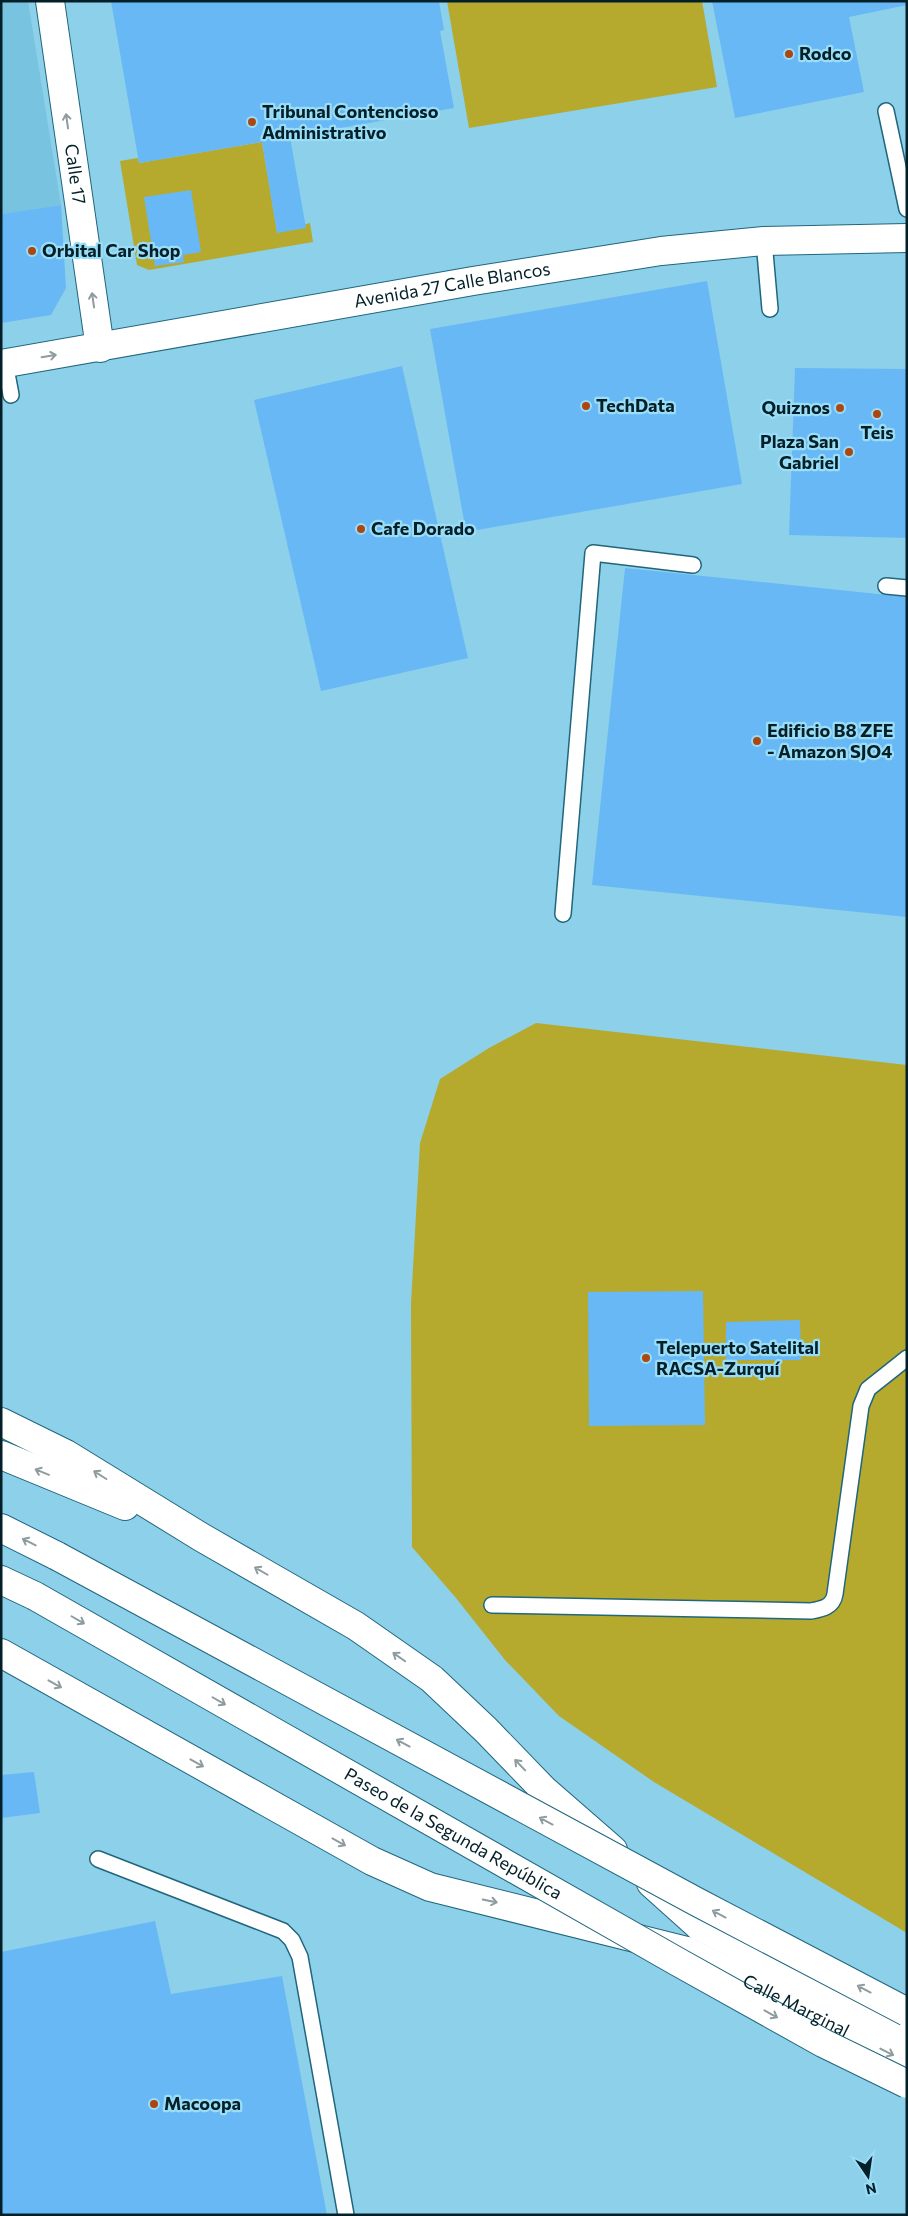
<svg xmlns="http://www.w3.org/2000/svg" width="908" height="2216" font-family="Commissioner,sans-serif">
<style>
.built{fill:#78c3df}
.green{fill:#b5a92e}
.building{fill:#69b8f6}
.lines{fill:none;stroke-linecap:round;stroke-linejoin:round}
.lane-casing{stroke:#20667d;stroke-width:18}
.street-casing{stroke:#20667d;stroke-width:30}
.secondary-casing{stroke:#20667d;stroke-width:30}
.highway-casing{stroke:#20667d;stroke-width:30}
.lane{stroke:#fff;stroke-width:15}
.street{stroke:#fff;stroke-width:28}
.secondary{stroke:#fff;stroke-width:28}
.highway{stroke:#fff;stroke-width:28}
.highway-bridge-casing{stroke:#20667d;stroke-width:30;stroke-linecap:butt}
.highway-bridge{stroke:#fff;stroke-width:28}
.oneway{stroke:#8e9b9f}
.poi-dot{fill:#ab4711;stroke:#9addf7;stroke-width:2}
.labels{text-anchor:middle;stroke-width:4.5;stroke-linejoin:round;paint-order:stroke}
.poi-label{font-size:18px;font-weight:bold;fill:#032029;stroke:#9addf7;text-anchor:start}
.street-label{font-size:18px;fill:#032029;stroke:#9addf7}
</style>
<rect width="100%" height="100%" fill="#8dd0ea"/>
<path class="built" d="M 1,1 L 28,1 L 61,205 L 1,214 Z"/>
<g class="green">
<path d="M 447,1 L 702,1 L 717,87 L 469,128 Z"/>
<path d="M 262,142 L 277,232 L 310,223 L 313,242 L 149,270 L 137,265 L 120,161 L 138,158 L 139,163 Z"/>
<path d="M 536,1023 L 907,1065 L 907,1933 L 654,1782 L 559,1716 L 505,1660 L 456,1598 L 412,1547 L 411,1304 L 420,1143 L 440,1079 L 489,1048 Z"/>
</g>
<g class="building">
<path d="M 111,1 L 439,1 L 444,30 L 440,31 L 454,108 L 290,137 L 306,228 L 277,233 L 262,142 L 139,163 Z"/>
<path d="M 712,1 L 907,1 L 907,5 L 849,17 L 864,92 L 735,118 Z"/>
<path d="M 191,190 L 201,252 L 183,255 L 184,262 L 155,266 L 144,197 Z"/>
<path d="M 61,205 L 66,288 L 51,315 L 1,323 L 1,214 Z"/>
<path d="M 707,281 L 742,484 L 466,532 L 430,329 Z"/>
<path d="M 402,366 L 468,658 L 321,691 L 254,400 Z"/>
<path d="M 795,368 L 907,369 L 907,538 L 789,535 Z"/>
<path d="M 625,568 L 907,597 L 907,917 L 592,885 Z"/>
<path d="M 703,1291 L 705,1425 L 589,1426 L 588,1292 Z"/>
<path d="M 800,1320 L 801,1360 L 726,1360 L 726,1322 Z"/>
<path d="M 34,1772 L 40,1813 L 1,1818 L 1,1775 Z"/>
<path d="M 155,1921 L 171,1994 L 282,1976 L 327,2215 L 1,2215 L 1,1952 Z"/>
</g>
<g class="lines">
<defs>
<g id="lane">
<path d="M 886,111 L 907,209"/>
<path d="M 764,241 L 770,309"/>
<path d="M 5,363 L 11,395"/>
<path d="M 886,586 L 907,588"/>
<path d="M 563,914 L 593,553 L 693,565"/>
<path d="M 492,1605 L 811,1611 C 822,1609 833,1607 835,1594 L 861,1406 L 868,1389 L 907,1358"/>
<path d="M 98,1859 L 283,1931 L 292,1940 L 300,1957 L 346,2215"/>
</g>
<g id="street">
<path d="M 699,1926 L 907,2033"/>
<path id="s1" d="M 687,1951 L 907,2062"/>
</g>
<g id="secondary">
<path id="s2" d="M 50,1 L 100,348"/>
<path id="s3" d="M 1,364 L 473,281 L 661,251 L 764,241 L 907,238"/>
</g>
<g id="highway">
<path d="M 1,1422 L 66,1454 L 201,1537 L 356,1626 L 432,1679 L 486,1730 L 543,1789 L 613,1850"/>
<path d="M 1,1455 L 125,1506"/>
<path d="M 1,1528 L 57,1556"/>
<path d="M 1,1580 L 35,1596"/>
<path d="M 1,1653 L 372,1861 L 430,1887 L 687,1951"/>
<path d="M 651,1883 L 699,1926"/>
</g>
</defs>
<use href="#lane" class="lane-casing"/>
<use href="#street" class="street-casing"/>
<use href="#secondary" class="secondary-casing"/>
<use href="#highway" class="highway-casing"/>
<use href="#lane" class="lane"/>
<use href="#street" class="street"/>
<use href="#secondary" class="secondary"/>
<use href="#highway" class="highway"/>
<defs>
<g id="highway-bridge">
<path d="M 57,1556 L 697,1902 L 907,2012"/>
<path id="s4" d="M 35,1596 L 678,1962 L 823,2043 L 907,2084"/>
</g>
</defs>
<use href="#highway-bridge" class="highway-bridge-casing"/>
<use href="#highway-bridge" class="highway-bridge"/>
</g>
<defs><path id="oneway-shaft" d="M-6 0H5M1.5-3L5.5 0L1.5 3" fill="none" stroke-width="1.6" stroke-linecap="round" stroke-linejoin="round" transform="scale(1.25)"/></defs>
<g class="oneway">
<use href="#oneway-shaft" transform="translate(67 121) rotate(-98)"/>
<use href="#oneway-shaft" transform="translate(93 300) rotate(-98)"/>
<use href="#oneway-shaft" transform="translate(49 356) rotate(-9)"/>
<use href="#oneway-shaft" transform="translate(42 1472) rotate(-158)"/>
<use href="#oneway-shaft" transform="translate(100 1475) rotate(-148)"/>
<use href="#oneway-shaft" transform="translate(29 1542) rotate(-153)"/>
<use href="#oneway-shaft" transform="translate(261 1571) rotate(-150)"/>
<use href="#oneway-shaft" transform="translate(78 1620) rotate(30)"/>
<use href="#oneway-shaft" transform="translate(399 1657) rotate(-145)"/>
<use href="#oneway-shaft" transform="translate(55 1684) rotate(29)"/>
<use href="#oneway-shaft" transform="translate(219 1701) rotate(30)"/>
<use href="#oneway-shaft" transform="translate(403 1743) rotate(-152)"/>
<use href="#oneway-shaft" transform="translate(197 1763) rotate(29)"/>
<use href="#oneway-shaft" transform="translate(520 1765) rotate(-134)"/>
<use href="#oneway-shaft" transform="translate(546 1821) rotate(-152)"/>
<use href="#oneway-shaft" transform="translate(339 1842) rotate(29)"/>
<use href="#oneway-shaft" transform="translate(490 1901) rotate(12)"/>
<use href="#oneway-shaft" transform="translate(719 1914) rotate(-152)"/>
<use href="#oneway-shaft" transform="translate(864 1989) rotate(-152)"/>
<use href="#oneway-shaft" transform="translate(771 2014) rotate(29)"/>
<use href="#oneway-shaft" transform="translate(887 2052) rotate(27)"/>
</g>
<g class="poi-dot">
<circle cx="789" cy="54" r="5"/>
<circle cx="252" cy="122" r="5"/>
<circle cx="32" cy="251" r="5"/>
<circle cx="586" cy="406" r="5"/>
<circle cx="840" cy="408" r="5"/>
<circle cx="877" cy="414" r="5"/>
<circle cx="849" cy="452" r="5"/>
<circle cx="361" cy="529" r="5"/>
<circle cx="757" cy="741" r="5"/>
<circle cx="646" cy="1358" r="5"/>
<circle cx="154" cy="2104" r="5"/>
</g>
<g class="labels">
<g class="poi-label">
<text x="799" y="60">Rodco</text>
<text x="262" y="118">Tribunal Contencioso<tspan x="262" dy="21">Administrativo</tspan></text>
<text x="42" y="257">Orbital Car Shop</text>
<text x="596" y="412">TechData</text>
<text x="830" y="414" text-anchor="end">Quiznos</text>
<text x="877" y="439" text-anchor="middle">Teis</text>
<text x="839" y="448" text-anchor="end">Plaza San<tspan x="839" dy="21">Gabriel</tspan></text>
<text x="371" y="535">Cafe Dorado</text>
<text x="767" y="737">Edificio B8 ZFE<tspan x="767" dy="21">- Amazon SJO4</tspan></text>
<text x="656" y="1354">Telepuerto Satelital<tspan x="656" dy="21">RACSA-Zurquí</tspan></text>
<text x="164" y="2110">Macoopa</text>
</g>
<g class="street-label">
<text dy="6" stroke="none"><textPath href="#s2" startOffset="175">Calle 17</textPath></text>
<text dy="6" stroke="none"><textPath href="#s3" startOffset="458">Avenida 27 Calle Blancos</textPath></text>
<text dy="6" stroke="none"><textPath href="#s4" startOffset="481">Paseo de la Segunda República</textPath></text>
<text dy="6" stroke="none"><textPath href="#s1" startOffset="122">Calle Marginal</textPath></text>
</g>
</g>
<rect width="908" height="2216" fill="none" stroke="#032029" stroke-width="5"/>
<g transform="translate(868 2176) rotate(167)" stroke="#9addf7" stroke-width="4" paint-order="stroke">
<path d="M0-4L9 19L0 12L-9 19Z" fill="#032029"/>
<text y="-8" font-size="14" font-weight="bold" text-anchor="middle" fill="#032029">N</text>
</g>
</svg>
